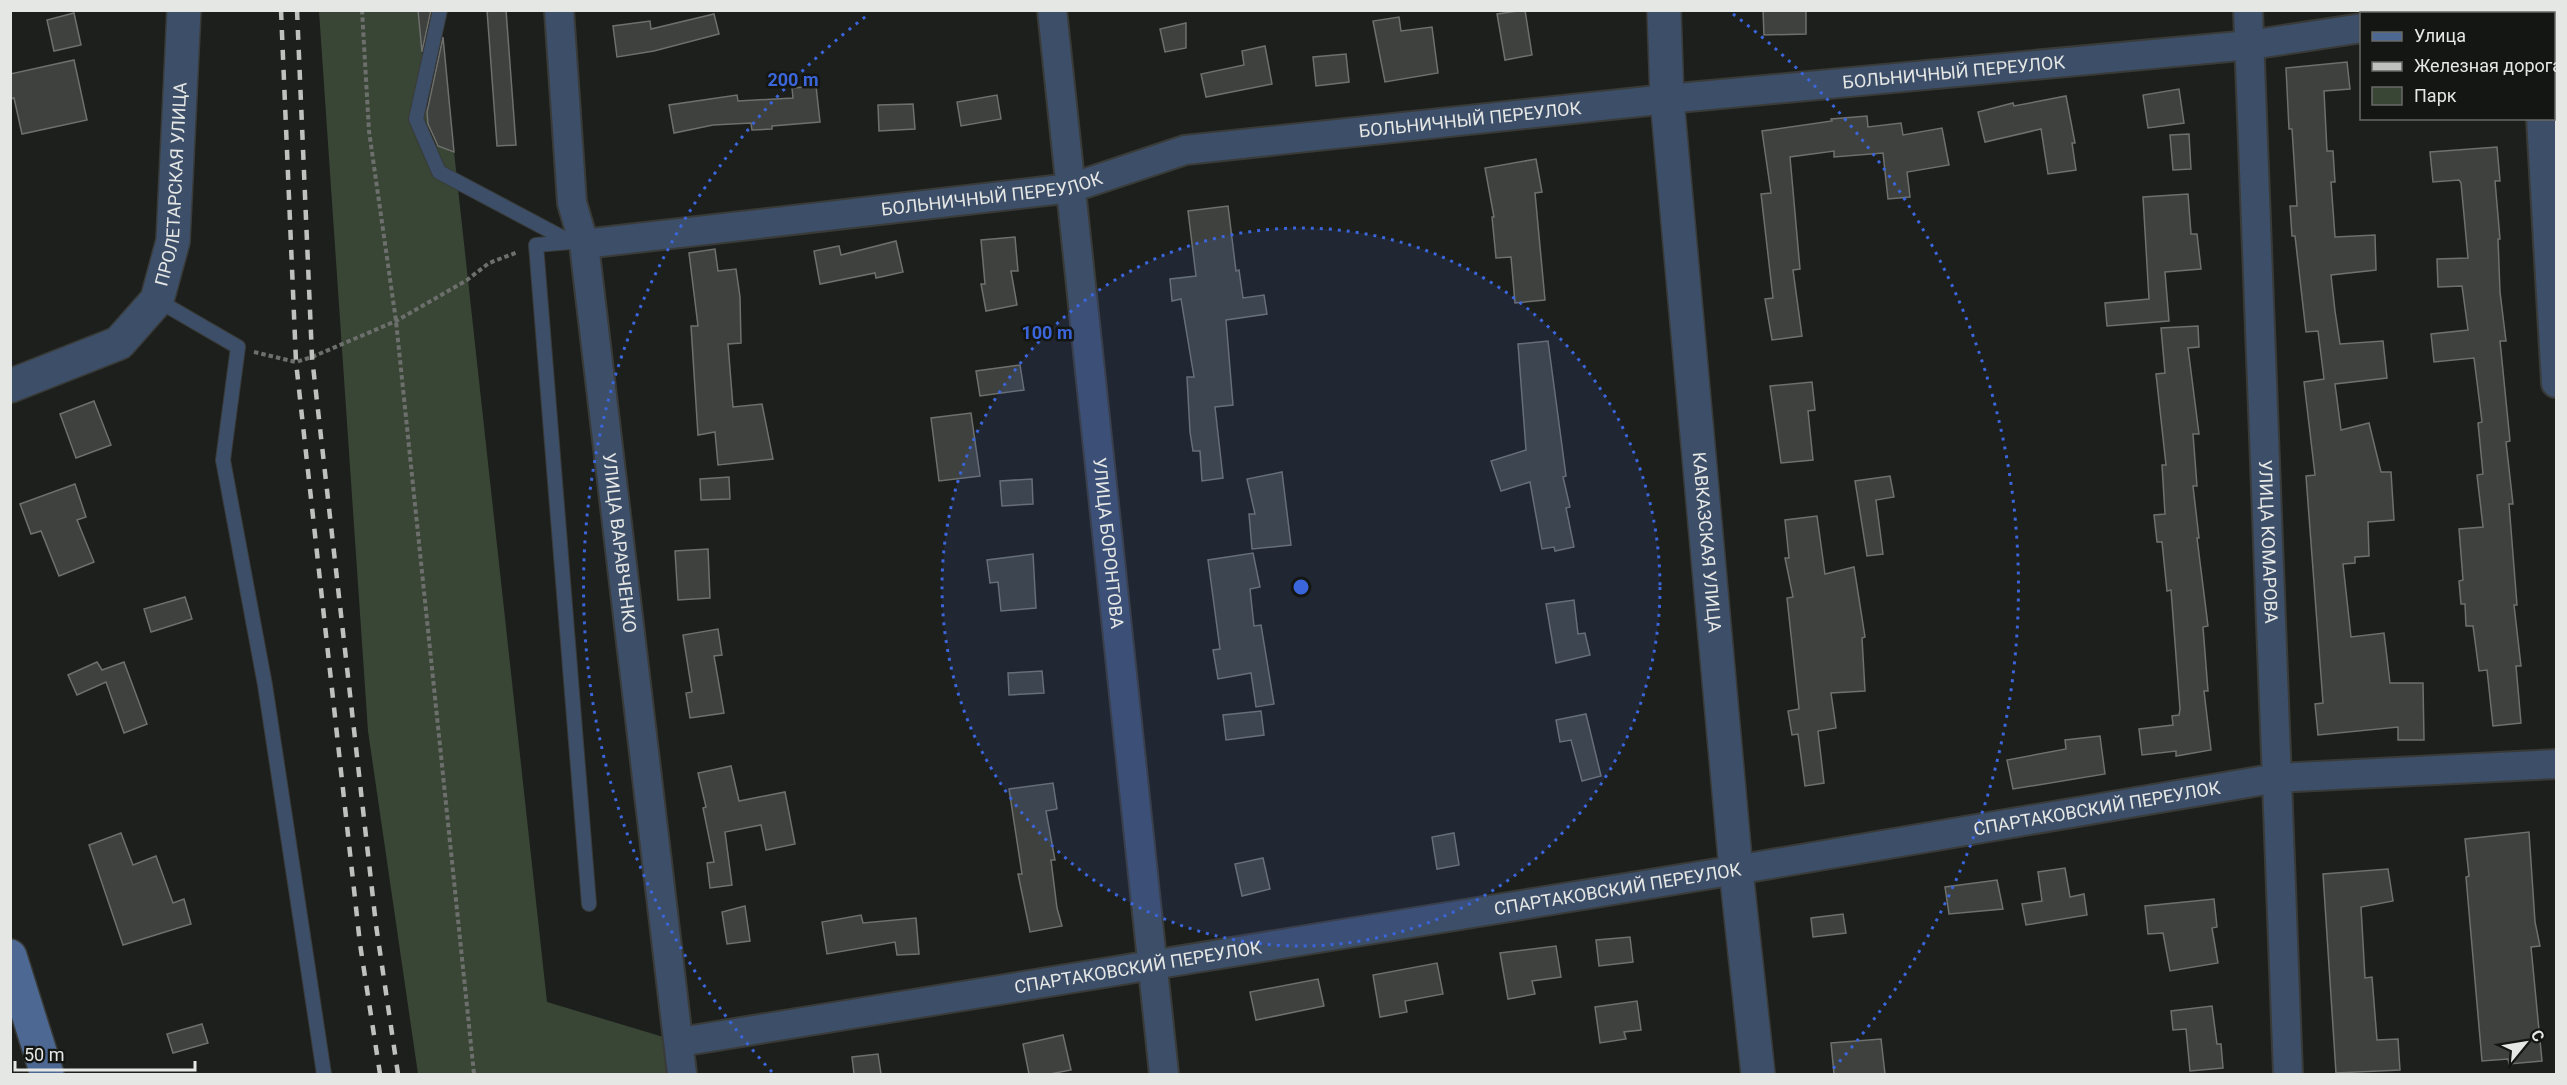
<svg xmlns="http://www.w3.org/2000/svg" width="2567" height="1085" font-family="Roboto,sans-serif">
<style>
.green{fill:#394635}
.building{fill:#3e413d;stroke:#6d706c;stroke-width:1.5}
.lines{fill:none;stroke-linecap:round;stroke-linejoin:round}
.service-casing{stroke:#393b38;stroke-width:16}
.minor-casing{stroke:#393b38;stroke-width:32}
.tertiary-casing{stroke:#393b38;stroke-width:36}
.secondary-casing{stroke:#393b38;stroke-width:36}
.path{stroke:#6d6f6d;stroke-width:4;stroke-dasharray:4.5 3;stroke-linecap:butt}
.service{stroke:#3d4e69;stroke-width:14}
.minor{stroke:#3d4e69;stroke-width:28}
.tertiary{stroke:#3d4e69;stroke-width:33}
.secondary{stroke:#4d6892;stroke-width:33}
.rail{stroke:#bfc1bf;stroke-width:4.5;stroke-dasharray:10 10;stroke-linecap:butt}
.ring{fill:none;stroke:#3b65da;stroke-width:3;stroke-dasharray:3 6}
.labels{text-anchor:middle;stroke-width:5;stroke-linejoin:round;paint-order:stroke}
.street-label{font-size:18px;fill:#e5e7e5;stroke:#141613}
.centre{fill:#3b65da;stroke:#141613;stroke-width:3}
.ring-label{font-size:18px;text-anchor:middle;font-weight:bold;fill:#3b65da;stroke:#141613;stroke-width:5;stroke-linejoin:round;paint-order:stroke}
</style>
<rect width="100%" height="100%" fill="#1d1f1c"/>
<path class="green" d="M 319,11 L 418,11 L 430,143 L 454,152 L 547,1002 L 680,1042 L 682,1074 L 418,1074 L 368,731 Z"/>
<g class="building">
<path d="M 418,10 L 431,10 L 422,52 Z"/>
<path d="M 487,10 L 506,10 L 516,145 L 497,146 Z"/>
<path d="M 1525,10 L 1532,55 L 1505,60 L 1497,14 Z"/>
<path d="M 1763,10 L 1806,10 L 1806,34 L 1764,35 Z"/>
<path d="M 74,13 L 81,45 L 54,51 L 47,20 Z"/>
<path d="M 714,14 L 719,34 L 654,51 L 617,57 L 613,26 L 650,21 L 651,29 Z"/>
<path d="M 1399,17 L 1401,31 L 1432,27 L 1438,73 L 1385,82 L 1373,21 Z"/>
<path d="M 1186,23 L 1186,48 L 1165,52 L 1160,29 Z"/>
<path d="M 443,37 L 454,152 L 438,146 L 428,124 L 427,112 Z"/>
<path d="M 1265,46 L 1272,84 L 1206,97 L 1201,74 L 1244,65 L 1242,51 Z"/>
<path d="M 1346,54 L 1349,82 L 1316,86 L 1313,57 Z"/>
<path d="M 74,60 L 87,120 L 22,134 L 14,98 L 10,99 L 10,74 Z"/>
<path d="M 2347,62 L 2350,89 L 2324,91 L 2327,151 L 2333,151 L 2335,182 L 2331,182 L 2335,237 L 2375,235 L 2376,270 L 2331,275 L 2335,311 L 2340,344 L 2383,341 L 2387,378 L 2335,384 L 2341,430 L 2369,423 L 2381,472 L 2391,472 L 2394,520 L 2368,522 L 2369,556 L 2355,557 L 2355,563 L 2343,564 L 2351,637 L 2384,633 L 2390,683 L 2423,683 L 2424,740 L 2398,740 L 2398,727 L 2318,735 L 2315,704 L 2323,703 L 2306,476 L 2315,475 L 2304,382 L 2324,379 L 2318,331 L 2306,332 L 2295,236 L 2292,236 L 2290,206 L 2297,206 L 2292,129 L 2289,129 L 2286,68 Z"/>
<path d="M 816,86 L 820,122 L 772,126 L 772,129 L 752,130 L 751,123 L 713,125 L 674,133 L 669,105 L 737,95 L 738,101 L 793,98 L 792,88 Z"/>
<path d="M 2179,89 L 2184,123 L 2148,128 L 2143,95 Z"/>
<path d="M 997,95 L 1001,119 L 961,126 L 957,102 Z"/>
<path d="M 2066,96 L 2075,143 L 2072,143 L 2076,170 L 2048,174 L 2041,129 L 1985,142 L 1978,112 L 2013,103 L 2014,106 Z"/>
<path d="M 913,104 L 915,129 L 879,131 L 878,105 Z"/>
<path d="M 1867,116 L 1868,127 L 1901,123 L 1903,135 L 1942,128 L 1949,165 L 1907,172 L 1910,197 L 1888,199 L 1883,153 L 1834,157 L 1834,151 L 1790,157 L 1800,269 L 1793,270 L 1802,336 L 1772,340 L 1765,299 L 1773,298 L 1761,194 L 1771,193 L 1762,131 L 1832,121 L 1831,119 Z"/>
<path d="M 2189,134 L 2191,169 L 2173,170 L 2170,135 Z"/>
<path d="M 2497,147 L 2500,181 L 2495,181 L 2500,239 L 2498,239 L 2500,292 L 2506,341 L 2500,341 L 2510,441 L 2506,442 L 2513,504 L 2509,504 L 2517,605 L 2514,605 L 2521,666 L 2516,666 L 2521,723 L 2493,726 L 2487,670 L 2479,671 L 2473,626 L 2466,626 L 2465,604 L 2461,604 L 2459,581 L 2463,580 L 2459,529 L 2483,527 L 2477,475 L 2483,474 L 2478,423 L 2482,422 L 2474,358 L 2434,362 L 2431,334 L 2468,330 L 2462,286 L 2438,287 L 2437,259 L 2468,258 L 2461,183 L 2459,180 L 2433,182 L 2430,152 Z"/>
<path d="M 1536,159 L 1542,192 L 1535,193 L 1545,300 L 1515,303 L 1511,257 L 1496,258 L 1492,217 L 1494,217 L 1485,168 Z"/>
<path d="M 2188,194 L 2191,234 L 2197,234 L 2201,269 L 2165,272 L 2169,321 L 2107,326 L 2105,303 L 2149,299 L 2143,197 Z"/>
<path d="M 1228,206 L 1236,271 L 1239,270 L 1243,298 L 1264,295 L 1267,314 L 1226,320 L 1233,405 L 1215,407 L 1223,478 L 1202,481 L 1200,451 L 1193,451 L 1190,432 L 1187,377 L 1194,377 L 1181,299 L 1172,301 L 1170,279 L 1196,276 L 1188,211 Z"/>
<path d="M 1015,237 L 1018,271 L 1011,271 L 1017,305 L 986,311 L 981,284 L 985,284 L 981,240 Z"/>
<path d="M 896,241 L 903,272 L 876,278 L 875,273 L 820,284 L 814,251 L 839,246 L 841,255 Z"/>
<path d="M 715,249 L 718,271 L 736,269 L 740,297 L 741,343 L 728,344 L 733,407 L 762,404 L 773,459 L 718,465 L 715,432 L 698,435 L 691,326 L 698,326 L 689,253 Z"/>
<path d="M 2198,326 L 2199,347 L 2188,348 L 2199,434 L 2193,434 L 2197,486 L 2193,486 L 2199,538 L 2197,538 L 2208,626 L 2203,627 L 2208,691 L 2204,691 L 2211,750 L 2176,756 L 2176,751 L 2142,755 L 2139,729 L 2173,725 L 2172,716 L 2179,715 L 2180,709 L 2171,590 L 2167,591 L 2162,542 L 2157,542 L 2154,515 L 2165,514 L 2162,465 L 2166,465 L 2156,374 L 2165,373 L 2161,328 Z"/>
<path d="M 1548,341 L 1566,476 L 1563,477 L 1570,507 L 1566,508 L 1574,547 L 1555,551 L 1554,547 L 1542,549 L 1530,482 L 1501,491 L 1491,461 L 1526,450 L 1518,344 Z"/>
<path d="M 1020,365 L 1024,390 L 980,396 L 976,371 Z"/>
<path d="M 1812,382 L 1815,410 L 1808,411 L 1813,460 L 1781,463 L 1770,386 Z"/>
<path d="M 94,401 L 111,445 L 76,458 L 60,414 Z"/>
<path d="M 971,413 L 980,476 L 939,481 L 931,418 Z"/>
<path d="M 1282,472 L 1291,545 L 1252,549 L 1249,514 L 1255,514 L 1247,479 Z"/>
<path d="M 1890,476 L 1894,497 L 1876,500 L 1883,554 L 1867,556 L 1855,481 Z"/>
<path d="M 729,477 L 730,499 L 701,500 L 700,479 Z"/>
<path d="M 1032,479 L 1033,504 L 1002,506 L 1000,481 Z"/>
<path d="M 75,484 L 86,517 L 77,520 L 94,562 L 59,576 L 41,531 L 31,534 L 20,504 Z"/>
<path d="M 1817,516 L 1825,574 L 1854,567 L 1865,637 L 1862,638 L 1865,691 L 1831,693 L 1836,728 L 1818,731 L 1824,783 L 1805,786 L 1798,734 L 1792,735 L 1788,711 L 1799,709 L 1787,598 L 1793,597 L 1785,558 L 1789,558 L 1785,520 Z"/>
<path d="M 708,549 L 710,598 L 678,600 L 675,551 Z"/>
<path d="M 1253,553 L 1260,587 L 1250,589 L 1254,626 L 1261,625 L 1274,704 L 1256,707 L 1251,673 L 1218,679 L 1213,650 L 1220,649 L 1208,560 Z"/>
<path d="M 1033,554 L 1036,608 L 1001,611 L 998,582 L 990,583 L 987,560 Z"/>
<path d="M 185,597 L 192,619 L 151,632 L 144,609 Z"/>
<path d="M 1574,600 L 1578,634 L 1585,633 L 1590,655 L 1556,663 L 1546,604 Z"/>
<path d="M 718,629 L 722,655 L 714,656 L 724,713 L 690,718 L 686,693 L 692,692 L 683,635 Z"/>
<path d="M 97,662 L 102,670 L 124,662 L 147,724 L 124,733 L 106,682 L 77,695 L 68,675 Z"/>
<path d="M 1042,671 L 1044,693 L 1009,695 L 1008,673 Z"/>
<path d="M 1261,711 L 1264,735 L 1226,740 L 1223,715 Z"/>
<path d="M 1586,714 L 1601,776 L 1582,781 L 1571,740 L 1560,742 L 1556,720 Z"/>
<path d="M 2100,736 L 2105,774 L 2013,789 L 2007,760 L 2066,749 L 2065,740 Z"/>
<path d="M 731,766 L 739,801 L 785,792 L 795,844 L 766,850 L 761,825 L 725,832 L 732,885 L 710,888 L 707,863 L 714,862 L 703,808 L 706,807 L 698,773 Z"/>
<path d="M 1053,783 L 1057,809 L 1046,811 L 1055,860 L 1051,860 L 1057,908 L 1062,926 L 1030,932 L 1018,874 L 1022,874 L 1009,789 Z"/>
<path d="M 2529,832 L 2535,922 L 2540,946 L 2531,947 L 2542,1061 L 2509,1064 L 2508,1059 L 2482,1061 L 2466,877 L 2469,876 L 2465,839 Z"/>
<path d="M 121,833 L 133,865 L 156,856 L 173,903 L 184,899 L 191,924 L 123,945 L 89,845 Z"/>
<path d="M 1454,833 L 1459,865 L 1437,869 L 1432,837 Z"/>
<path d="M 1263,858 L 1270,889 L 1242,896 L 1235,864 Z"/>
<path d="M 2065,868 L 2070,897 L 2084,894 L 2087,915 L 2026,925 L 2022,904 L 2042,901 L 2038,872 Z"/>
<path d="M 2388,869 L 2393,901 L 2361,907 L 2365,978 L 2372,977 L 2377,1040 L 2398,1039 L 2400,1070 L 2336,1073 L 2323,874 Z"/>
<path d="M 1997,880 L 2003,909 L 1949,914 L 1945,887 Z"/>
<path d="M 2214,899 L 2217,927 L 2212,928 L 2218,963 L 2170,971 L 2163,933 L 2148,934 L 2145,906 Z"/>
<path d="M 745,906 L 750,941 L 727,944 L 722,912 Z"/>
<path d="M 1843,914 L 1846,933 L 1813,937 L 1811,918 Z"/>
<path d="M 861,915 L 863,923 L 916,918 L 919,954 L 897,955 L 895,942 L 827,954 L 822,922 Z"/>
<path d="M 1630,937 L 1633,962 L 1599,966 L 1596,940 Z"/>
<path d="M 1556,946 L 1561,977 L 1532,981 L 1535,994 L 1508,999 L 1500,953 Z"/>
<path d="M 1437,963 L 1443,994 L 1405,1001 L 1407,1012 L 1380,1017 L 1373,975 Z"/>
<path d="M 1318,979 L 1324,1006 L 1256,1020 L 1250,992 Z"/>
<path d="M 1637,1001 L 1641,1030 L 1624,1032 L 1626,1039 L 1600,1043 L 1595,1007 Z"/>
<path d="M 2212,1006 L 2217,1044 L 2221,1044 L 2223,1068 L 2190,1071 L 2186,1029 L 2173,1030 L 2171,1011 Z"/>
<path d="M 202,1024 L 208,1043 L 173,1053 L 167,1034 Z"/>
<path d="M 1063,1035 L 1071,1070 L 1050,1074 L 1029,1074 L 1023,1044 Z"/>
<path d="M 1881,1039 L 1885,1074 L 1834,1074 L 1831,1043 Z"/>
<path d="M 878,1054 L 881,1074 L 854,1074 L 852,1057 Z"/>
</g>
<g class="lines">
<defs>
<g id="service">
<path d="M 440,10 L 416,119 L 439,172 L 571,242"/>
<path d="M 584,244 L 571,242 L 536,245 L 589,904"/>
<path d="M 157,300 L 238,347 L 223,460 L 265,685 L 324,1074"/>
</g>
<g id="minor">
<path id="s1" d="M 559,10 L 572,203 L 584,244 L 682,1074"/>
<path id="s2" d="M 1052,10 L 1164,1074"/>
<path id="s3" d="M 2248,10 L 2288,1074"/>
<path d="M 2535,10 L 2535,14"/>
<path d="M 2452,14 L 2471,10"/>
<path d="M 2541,118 L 2556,383"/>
<path id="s4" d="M 584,244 L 1071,188 L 1185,150 L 1667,99 L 2250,45 L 2362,28"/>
<path id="s5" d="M 680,1042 L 1736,870 L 2277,778 L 2556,764"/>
</g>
<g id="tertiary">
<path id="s6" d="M 1664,10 L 1667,99 L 1736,870 L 1758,1074"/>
<path id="s7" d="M 10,386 L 119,343 L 157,300 L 173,241 L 184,10"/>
</g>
<path id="secondary" d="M 10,956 L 47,1074"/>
</defs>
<use href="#service" class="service-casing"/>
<use href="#minor" class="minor-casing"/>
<use href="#tertiary" class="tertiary-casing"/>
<use href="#secondary" class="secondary-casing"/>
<g class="path">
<path d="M 362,10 L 369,131 L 396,321 L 474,1074"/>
<path d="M 254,352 L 296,362 L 312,357 L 396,321 L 467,280 L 489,263 L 518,252"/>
</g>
<use href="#service" class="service"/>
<use href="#minor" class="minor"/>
<use href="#tertiary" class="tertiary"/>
<use href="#secondary" class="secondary"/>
<g class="rail">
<path d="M 281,10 L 296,362 L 360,944 L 380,1074"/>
<path d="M 297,10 L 312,357 L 376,925 L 398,1074"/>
</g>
</g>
<circle cx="1301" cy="587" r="359" fill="#3b65da" fill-opacity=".12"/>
<g class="ring">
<circle cx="1301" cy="587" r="359"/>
<path d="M772 1072A718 718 0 0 1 869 14M1733 14A718 718 0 0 1 1830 1072"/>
</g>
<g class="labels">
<g class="street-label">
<text dy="6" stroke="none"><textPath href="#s4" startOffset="1383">БОЛЬНИЧНЫЙ ПЕРЕУЛОК</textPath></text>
<text dy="6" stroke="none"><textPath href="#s4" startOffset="897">БОЛЬНИЧНЫЙ ПЕРЕУЛОК</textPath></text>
<text dy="6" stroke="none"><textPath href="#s7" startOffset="292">ПРОЛЕТАРСКАЯ УЛИЦА</textPath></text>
<text dy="6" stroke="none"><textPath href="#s4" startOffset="411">БОЛЬНИЧНЫЙ ПЕРЕУЛОК</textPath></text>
<text dy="6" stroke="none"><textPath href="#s1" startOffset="537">УЛИЦА ВАРАВЧЕНКО</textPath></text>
<text dy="6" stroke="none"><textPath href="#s2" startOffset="536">УЛИЦА БОРОНТОВА</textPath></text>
<text dy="6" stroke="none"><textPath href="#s3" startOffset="532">УЛИЦА КОМАРОВА</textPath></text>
<text dy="6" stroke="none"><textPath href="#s6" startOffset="534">КАВКАЗСКАЯ УЛИЦА</textPath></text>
<text dy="6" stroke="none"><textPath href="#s5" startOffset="1436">СПАРТАКОВСКИЙ ПЕРЕУЛОК</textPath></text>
<text dy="6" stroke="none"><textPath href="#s5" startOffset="950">СПАРТАКОВСКИЙ ПЕРЕУЛОК</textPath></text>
<text dy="6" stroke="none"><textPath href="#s5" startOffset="464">СПАРТАКОВСКИЙ ПЕРЕУЛОК</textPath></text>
</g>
</g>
<circle cx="1301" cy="587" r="9" class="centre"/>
<g class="ring-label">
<text x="793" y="86">200 m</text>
<text x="1047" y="339">100 m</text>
</g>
<rect width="2567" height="1085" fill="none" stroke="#e5e7e5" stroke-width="24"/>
<rect x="2360" y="12" width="195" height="108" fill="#141613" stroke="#686a67" stroke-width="1.5"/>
<rect x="2372" y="32" width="30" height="9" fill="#4d6892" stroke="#686a67" stroke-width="1.5"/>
<text x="2414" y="42" font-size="18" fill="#e5e7e5">Улица</text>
<rect x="2372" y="62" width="30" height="9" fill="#bfc1bf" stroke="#686a67" stroke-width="1.5"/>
<text x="2414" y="72" font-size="18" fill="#e5e7e5">Железная дорога</text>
<rect x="2372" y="87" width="30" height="18" fill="#394635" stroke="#686a67" stroke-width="1.5"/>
<text x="2414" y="102" font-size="18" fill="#e5e7e5">Парк</text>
<g transform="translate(2525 1043) rotate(60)" stroke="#141613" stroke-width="4.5" paint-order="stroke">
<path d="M0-4.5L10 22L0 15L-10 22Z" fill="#e5e7e5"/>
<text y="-9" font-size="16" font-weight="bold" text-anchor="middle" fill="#e5e7e5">С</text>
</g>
<path d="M15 1061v9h180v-9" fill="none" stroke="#e5e7e5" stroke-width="3"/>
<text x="24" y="1061" font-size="18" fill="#e5e7e5" stroke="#141613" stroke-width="4.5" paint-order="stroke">50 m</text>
</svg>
